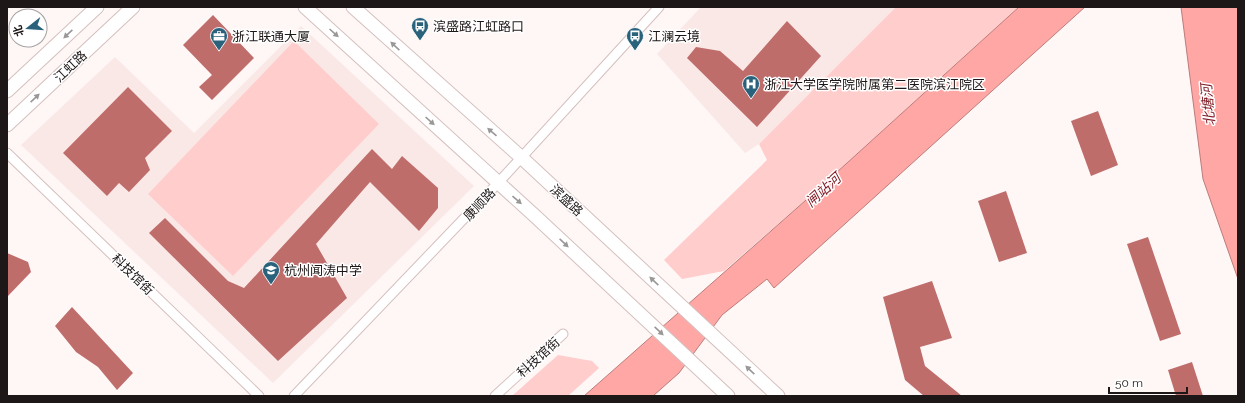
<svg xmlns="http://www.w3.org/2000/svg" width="1245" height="403" font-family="Raleway,'Noto Sans SC',sans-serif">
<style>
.built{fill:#fae8e7}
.green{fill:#ffcdcb}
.water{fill:#ffa7a5;stroke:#bc7c7a}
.building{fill:#be6d6b}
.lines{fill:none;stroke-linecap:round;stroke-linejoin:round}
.street-casing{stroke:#d4c0bf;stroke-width:11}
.secondary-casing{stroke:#d4c0bf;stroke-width:15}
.street{stroke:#fff;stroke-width:9}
.secondary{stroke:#fff;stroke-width:13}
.oneway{fill:#9a9797}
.labels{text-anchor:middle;stroke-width:3;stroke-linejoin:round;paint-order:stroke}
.poi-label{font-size:13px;fill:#1e1717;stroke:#fff;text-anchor:start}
.street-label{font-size:13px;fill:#1e1717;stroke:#fff}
.water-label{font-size:14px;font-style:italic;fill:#7f1b24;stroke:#fff}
</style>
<rect width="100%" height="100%" fill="#fff6f6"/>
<g class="built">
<path d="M 701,7 L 896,7 L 759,144 L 745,153 L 657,54 Z"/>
<path d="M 301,26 L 474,186 L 273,383 L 21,145 L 115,57 L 194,133 Z"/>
</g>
<g class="green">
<path d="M 896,7 L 1019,7 L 814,193 L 724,271 L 682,279 L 664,260 L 767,160 L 759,144 Z"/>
<path d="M 294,41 L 379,124 L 233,276 L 148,194 Z"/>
<path d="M 558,355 L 592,361 L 599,368 L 568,396 L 512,396 Z"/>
</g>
<g class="water">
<path d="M 1019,7 L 1085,7 L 774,288 L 767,279 L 722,315 L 679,373 L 653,396 L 584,396 L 814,193 Z"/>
<path d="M 1181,7 L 1238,7 L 1238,279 L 1203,179 Z"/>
</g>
<g class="building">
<path d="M 213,15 L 254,58 L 212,100 L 199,87 L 212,75 L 183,45 Z"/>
<path d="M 787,21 L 821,56 L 757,127 L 687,58 L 696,47 L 720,51 L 743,71 Z"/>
<path d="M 128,87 L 172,131 L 145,158 L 150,170 L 129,192 L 119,183 L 107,196 L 63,153 Z"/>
<path d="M 1098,111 L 1118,165 L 1091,176 L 1071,121 Z"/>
<path d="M 372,149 L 392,169 L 402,156 L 438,188 L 438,208 L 419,231 L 370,182 L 316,244 L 347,298 L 278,361 L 149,233 L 165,218 L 228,281 L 244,288 Z"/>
<path d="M 1006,191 L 1027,253 L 999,262 L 978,201 Z"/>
<path d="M 1148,237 L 1181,334 L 1160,341 L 1127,244 Z"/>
<path d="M 7,253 L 28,262 L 31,272 L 7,297 Z"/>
<path d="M 932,281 L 952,338 L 920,347 L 925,366 L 962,396 L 924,396 L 905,380 L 883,297 Z"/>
<path d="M 72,307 L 133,373 L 117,390 L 98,367 L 76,352 L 55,326 Z"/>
<path d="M 1192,362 L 1203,396 L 1176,396 L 1168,370 Z"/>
</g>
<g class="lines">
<defs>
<g id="street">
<path d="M 7,153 L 259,396"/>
<path d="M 294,396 L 498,183 L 659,7"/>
<path d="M 495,396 L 563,334"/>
</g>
<g id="secondary">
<path d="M 305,7 L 535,216 L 728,396"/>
<path d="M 353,7 L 522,158 L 778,396"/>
<path d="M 7,91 L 97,7"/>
<path d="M 7,125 L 133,7"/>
</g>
</defs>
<use href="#street" class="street-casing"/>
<use href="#secondary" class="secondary-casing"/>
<use href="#street" class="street"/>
<use href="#secondary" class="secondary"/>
</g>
<defs><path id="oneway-solid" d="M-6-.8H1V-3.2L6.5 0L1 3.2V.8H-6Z"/></defs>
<g class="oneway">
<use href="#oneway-solid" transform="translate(334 33) rotate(42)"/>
<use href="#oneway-solid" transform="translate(68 34) rotate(137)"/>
<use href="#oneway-solid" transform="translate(395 46) rotate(-137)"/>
<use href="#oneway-solid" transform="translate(35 98) rotate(-43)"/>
<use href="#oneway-solid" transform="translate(430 121) rotate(42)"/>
<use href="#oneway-solid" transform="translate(492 132) rotate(-139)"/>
<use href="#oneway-solid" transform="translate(517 200) rotate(41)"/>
<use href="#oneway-solid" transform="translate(564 243) rotate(43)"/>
<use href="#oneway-solid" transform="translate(654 281) rotate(-137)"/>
<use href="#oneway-solid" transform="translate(659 331) rotate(43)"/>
<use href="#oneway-solid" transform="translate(750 370) rotate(-137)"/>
</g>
<defs>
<symbol id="bus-pin" viewBox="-11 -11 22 30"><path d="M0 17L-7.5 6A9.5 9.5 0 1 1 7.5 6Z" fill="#2a627c" stroke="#fff"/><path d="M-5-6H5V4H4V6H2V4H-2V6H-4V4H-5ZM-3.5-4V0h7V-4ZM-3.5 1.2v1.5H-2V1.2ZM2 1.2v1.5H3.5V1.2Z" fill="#fff"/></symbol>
<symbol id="office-pin" viewBox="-11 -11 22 30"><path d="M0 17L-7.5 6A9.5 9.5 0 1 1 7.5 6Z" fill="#2a627c" stroke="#fff"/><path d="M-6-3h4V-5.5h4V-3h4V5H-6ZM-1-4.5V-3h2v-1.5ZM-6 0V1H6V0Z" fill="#fff"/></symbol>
<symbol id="hospital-pin" viewBox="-11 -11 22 30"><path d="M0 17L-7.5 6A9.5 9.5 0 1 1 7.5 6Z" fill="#2a627c" stroke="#fff"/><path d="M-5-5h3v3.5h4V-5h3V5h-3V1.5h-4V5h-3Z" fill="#fff"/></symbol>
<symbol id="school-pin" viewBox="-11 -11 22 30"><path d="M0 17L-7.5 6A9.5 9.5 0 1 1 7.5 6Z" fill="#2a627c" stroke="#fff"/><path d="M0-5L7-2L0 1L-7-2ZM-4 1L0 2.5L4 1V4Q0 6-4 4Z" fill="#fff"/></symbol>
</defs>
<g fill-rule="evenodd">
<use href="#bus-pin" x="410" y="16" width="20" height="27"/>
<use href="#office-pin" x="209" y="26" width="20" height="27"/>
<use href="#bus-pin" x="625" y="26" width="20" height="27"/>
<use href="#hospital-pin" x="741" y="74" width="20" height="27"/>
<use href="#school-pin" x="261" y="260" width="20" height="27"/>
</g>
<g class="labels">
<g class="poi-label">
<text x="433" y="31">滨盛路江虹路口</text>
<text x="232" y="41">浙江联通大厦</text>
<text x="648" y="41">江澜云境</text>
<text x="764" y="89">浙江大学医学院附属第二医院滨江院区</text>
<text x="284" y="275">杭州闻涛中学</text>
</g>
<g class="street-label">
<text transform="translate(70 66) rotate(-43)" y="5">江虹路</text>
<text transform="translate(567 200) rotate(43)" y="5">滨盛路</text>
<text transform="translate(479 204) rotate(-46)" y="5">康顺路</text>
<text transform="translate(133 274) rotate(44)" y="5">科技馆街</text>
<text transform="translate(538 357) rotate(-42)" y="5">科技馆街</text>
</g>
<g class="water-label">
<text transform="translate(1208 105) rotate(-95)" y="5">北塘河</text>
<text transform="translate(823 190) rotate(-42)" y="5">闸站河</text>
</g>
</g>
<rect width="1245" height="403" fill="none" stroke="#1e1717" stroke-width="16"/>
<g transform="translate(28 28) rotate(253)"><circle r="19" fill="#ffffff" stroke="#a5a2a2"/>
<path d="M0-3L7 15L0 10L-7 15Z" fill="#2a627c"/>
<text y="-6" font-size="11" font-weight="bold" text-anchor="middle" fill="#1e1717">北</text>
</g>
<path d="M1109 387v6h78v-6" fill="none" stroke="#1e1717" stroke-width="2"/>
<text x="1115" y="387" font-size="12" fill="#1e1717" stroke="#ffffff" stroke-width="3" paint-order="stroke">50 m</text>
</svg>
